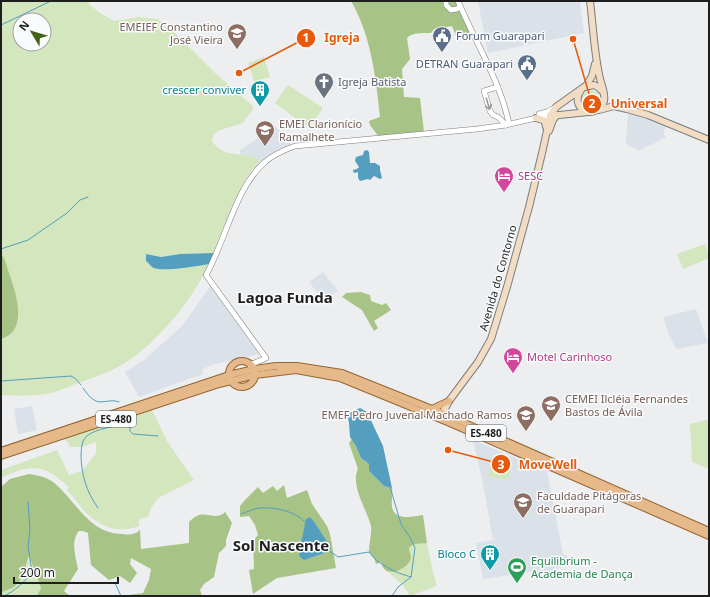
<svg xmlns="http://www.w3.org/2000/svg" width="710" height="597" font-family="'Noto Sans',sans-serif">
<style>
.built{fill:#dae1e9}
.green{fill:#d3e6bd;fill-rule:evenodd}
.forest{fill:#a7c385;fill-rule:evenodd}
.water{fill:#549ebf}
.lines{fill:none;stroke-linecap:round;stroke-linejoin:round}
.stream{stroke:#549ebf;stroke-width:1}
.tertiary-casing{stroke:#7b7d7e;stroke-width:6}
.secondary-casing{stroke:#7b7d7e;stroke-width:8}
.primary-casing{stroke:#956532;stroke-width:8}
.tertiary{stroke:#fff;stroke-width:5}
.secondary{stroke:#f2dcc4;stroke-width:6}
.primary{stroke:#e6b98a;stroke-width:6}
.oneway{stroke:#9a9a9a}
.labels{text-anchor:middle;stroke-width:3;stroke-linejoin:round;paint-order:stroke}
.shield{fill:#f9fbfd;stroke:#606062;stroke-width:1}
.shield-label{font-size:10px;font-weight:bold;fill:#1e1e1f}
.education-label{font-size:11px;fill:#785e54;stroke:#f9fbfd;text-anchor:start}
.service-label{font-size:11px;fill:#4e5e75;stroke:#f9fbfd;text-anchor:start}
.worship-label{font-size:11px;fill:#5b616d;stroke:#f9fbfd;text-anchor:start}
.culture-label{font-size:11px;fill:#0d838f;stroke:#f9fbfd;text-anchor:end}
.hotel-label{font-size:11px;fill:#b23c85;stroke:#f9fbfd;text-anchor:start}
.street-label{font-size:11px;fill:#1e1e1f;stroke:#f9fbfd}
.leisure-label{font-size:11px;fill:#27864d;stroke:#f9fbfd;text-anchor:start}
.district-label{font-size:15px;font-weight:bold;fill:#1e1e1f;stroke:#f9fbfd}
.leader{fill:none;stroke:#e8590c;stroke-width:1.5}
.callout-dot{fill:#e8590c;stroke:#f9fbfd;stroke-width:1.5}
.mark-label{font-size:12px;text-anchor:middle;font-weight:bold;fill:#fff}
.callout-label{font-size:12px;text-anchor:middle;font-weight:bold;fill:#e8590c;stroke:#f9fbfd;stroke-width:3;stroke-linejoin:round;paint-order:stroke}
</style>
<rect width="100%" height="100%" fill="#eceef0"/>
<g class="built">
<path d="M 478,1 L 580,1 L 584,33 L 488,53 Z"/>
<path d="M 628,113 L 640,116 L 666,126 L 663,133 L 666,137 L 639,151 L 626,144 Z"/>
<path d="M 275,126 L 291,144 L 252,169 L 239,151 Z"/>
<path d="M 323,272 L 338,291 L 324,301 L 309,282 Z"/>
<path d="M 213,282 L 264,353 L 211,365 L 203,369 L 203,374 L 139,397 L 125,372 L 144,360 L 182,326 Z"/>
<path d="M 696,309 L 708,343 L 676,349 L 668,332 L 663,317 Z"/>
<path d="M 32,406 L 37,430 L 18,434 L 14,409 Z"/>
<path d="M 473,440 L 547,471 L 563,554 L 569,558 L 562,567 L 558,568 L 556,572 L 547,578 L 538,574 L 539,572 L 536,571 L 483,579 L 476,543 L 493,540 L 482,478 Z"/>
</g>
<g class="green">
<path d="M 1,1 L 89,1 L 89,4 L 100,13 L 114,21 L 138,17 L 157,19 L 174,32 L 214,72 L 254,107 L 243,123 L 220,130 C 215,132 213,135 212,141 C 226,162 250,149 259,161 C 238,184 226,224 214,253 L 180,254 L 161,257 L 146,254 L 164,269 L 182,268 L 209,264 C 193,299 160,339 128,361 C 113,371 95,377 78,383 C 68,387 57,392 47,394 C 32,396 16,396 1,395 L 1,339 C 7,337 13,334 14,328 L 1,254 ZM 20,20 L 44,20 L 44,44 L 20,44 Z"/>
<path d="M 264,57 L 270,77 L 254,81 L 248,63 Z"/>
<path d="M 288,85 L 323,108 L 309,128 L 275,103 Z"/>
<circle cx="591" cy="99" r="9"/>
<path d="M 705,244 L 709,255 L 709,258 L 683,269 L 677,254 Z"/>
<path d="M 150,409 L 153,412 L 167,441 L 194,480 L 158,498 L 151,508 L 148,517 L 139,519 L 139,526 C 118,534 101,527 85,512 C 79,505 74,497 67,490 L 69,487 C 43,464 33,463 1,478 L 1,470 L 57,450 L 69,475 L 82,471 L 96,454 L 96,442 L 81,447 L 70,447 L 65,438 Z"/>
<path d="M 707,420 L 709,420 L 709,469 L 692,462 L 690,424 Z"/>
<path d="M 490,464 L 511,469 L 508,480 L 488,476 Z"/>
<path d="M 416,543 L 427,543 L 433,572 L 437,586 L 410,596 L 403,585 L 389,573 L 395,572 L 410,554 L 409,548 L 412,545 Z"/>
<path d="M 29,554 L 41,588 L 37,596 L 1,596 L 1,592 C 23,588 25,573 29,554 Z"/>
</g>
<g class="forest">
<path d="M 351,1 L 459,1 L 475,34 L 456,36 L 452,26 L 434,29 L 431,33 C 422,33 413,32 407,38 L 410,59 L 402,69 L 404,97 L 420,98 L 424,132 L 379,137 L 370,125 L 369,121 L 380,117 C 376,78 371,35 351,1 Z"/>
<path d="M 1,254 C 5,258 7,267 9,273 C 16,293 29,331 1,339 Z"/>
<path d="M 361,292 L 370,295 L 371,301 L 382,305 L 386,303 L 391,310 L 374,321 L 378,328 L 374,331 L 362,310 L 342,297 L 346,293 Z"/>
<path d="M 352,439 L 356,446 L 361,458 L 369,464 L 369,471 L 384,486 L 392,488 C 393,494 391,501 392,507 C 395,522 414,516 423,515 L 427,543 C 420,544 414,542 409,548 C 409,551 411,555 411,558 C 409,567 393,576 385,570 C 383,568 382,565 381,562 L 376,564 L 374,558 L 369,552 C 369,543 372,534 371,526 C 367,510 350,485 358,469 L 349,443 Z"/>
<path d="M 29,474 C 37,475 46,477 53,482 C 76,500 88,534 123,534 C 130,535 134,535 140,530 L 141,549 L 189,543 L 189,522 C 191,520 194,517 197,516 C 206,511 217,521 225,512 L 232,523 L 226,540 L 226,546 L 219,553 L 214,577 L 204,584 L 200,590 L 202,596 L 107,596 L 108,595 L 129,595 L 143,593 L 149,580 L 151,569 L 131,558 L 130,564 L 137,573 L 130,583 L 120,576 L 109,580 L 91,565 L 88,533 L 83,531 L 79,531 C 70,541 76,558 78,569 L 64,591 L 70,596 L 37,596 L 41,588 L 29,555 C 23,573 24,587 1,592 L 1,487 L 10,479 Z"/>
<path d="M 284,485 L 287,498 L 307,490 L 312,504 L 327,526 L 330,534 L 336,568 L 277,578 L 253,594 L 249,570 L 254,569 L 253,541 L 258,535 L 255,525 L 249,516 L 240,517 L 240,506 L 244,501 L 258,487 L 263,493 L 273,486 L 277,491 ZM 323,537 L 331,548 C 326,554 317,555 311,558 L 299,553 L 301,546 Z"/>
</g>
<g class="water">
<path d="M 367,150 L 369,152 L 370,163 L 375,163 L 380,166 L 380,170 L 382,178 L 380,179 L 374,176 L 370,180 L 368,179 L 360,181 L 358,178 L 358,172 L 354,173 L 353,171 L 353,170 L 357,169 L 359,167 L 355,161 L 356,157 L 363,155 L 364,151 Z"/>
<path d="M 214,253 L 209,264 C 198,266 163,272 154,268 C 151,267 149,263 146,261 L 146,254 L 161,257 L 180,254 Z"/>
<path d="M 360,408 L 367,412 L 383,446 L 392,488 L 384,486 L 369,471 L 369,464 L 361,458 L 356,446 L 350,437 L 349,423 L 348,418 L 349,413 Z"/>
<path d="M 310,517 L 315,523 L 331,548 L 328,552 L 304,560 L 300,557 L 299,553 L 306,519 Z"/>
</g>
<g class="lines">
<g class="stream">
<path d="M 1,25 L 51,1"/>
<path d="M 1,249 L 28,240 L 67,213 L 80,200 L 88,197"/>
<path d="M 1,381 L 71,376 L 76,379 L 81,385"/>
<path d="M 83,388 C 86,392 89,397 94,400 C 101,405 111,398 119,402"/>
<path d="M 390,487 L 401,524 L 411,539 L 415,548 L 411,577 L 398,587 L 392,596"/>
<path d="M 98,508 C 86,491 81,474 81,453 C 82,447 81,441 87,436 C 96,428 116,427 127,423 L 130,425 L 130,431 L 133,434 L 158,436"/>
<path d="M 241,514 C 247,512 253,509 259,508 C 275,507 296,511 306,523"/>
<path d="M 328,550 L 338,557 L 369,552 C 371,554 373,557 375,559 C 386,568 397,573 411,577"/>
<path d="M 115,583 L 121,596"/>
<path d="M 4,596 C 13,592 27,581 32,571 L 28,547 L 30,529 L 28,502"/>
</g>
<defs>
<g id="tertiary">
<path d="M 446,1 L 446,5 L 451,10 L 457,9 L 460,7"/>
<path d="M 458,1 C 475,42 500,80 509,124"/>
<path d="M 498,87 L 484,91 L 490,111 L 493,115 L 498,117 L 506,125"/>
<path d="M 539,114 L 547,112 L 556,107"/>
<path d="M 250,365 L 266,358 L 206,275 C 225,242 236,186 265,162 C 274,154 284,150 295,146 L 477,129 L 506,125 L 536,118 L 550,116"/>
</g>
<g id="secondary">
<path d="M 586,86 L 592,76 L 595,64"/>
<path d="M 581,90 C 576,97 576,106 585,111 C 592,114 602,109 604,101 C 606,93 600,82 599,74 C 594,50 593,25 590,1"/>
<path d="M 599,110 L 614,106 L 627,109 L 648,115 L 709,140"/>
<path d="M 550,116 L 588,112"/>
<path d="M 536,118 L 543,120 L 545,122 L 546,127"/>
<path d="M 549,131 L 553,120 L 557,115"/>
<path d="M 441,416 L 449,401 L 478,362 L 491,339 L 507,287 L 529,207 L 543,149 L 550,116 L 556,107 L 584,87 L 594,85 L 598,87 L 603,92"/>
</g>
<g id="primary">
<circle cx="242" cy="374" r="13"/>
<path d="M 432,409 L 449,401"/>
<path d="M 1,451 L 229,375 L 254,369 L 276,366 L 297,366 L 342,373 L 442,413 L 709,531"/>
<path d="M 1,456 L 219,384 L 255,375 L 296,370 L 340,378 L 450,423 L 709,536"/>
</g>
</defs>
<use href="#tertiary" class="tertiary-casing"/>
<use href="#secondary" class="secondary-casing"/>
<use href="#primary" class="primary-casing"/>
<use href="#tertiary" class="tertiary"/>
<use href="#secondary" class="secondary"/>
<use href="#primary" class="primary"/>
</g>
<defs><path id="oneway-shaft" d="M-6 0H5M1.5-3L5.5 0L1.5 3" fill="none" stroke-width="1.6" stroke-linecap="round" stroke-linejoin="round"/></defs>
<use class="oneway" href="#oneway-shaft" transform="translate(488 104) rotate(74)"/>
<defs>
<symbol id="school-pin" viewBox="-11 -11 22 30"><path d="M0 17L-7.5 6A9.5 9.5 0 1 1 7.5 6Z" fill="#8d6e63" stroke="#f9fbfd"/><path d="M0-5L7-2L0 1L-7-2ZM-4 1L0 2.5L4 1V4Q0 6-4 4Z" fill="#fff"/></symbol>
<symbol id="civic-pin" viewBox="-11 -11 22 30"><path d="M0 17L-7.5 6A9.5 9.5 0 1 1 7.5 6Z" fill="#5c6f8a" stroke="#f9fbfd"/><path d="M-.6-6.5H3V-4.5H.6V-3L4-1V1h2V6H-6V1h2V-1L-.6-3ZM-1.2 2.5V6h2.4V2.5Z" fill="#fff"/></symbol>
<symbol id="church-pin" viewBox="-11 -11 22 30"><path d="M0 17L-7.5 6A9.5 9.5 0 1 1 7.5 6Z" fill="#6b7280" stroke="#f9fbfd"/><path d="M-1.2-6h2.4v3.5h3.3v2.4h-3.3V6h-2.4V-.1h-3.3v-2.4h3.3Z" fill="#fff"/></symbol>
<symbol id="building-pin" viewBox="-11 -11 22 30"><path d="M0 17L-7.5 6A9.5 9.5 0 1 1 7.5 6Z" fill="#0f9aa8" stroke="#f9fbfd"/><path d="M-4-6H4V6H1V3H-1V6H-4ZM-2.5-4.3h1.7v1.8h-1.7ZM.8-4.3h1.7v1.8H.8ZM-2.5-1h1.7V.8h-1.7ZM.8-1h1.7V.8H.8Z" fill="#fff"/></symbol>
<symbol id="hotel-pin" viewBox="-11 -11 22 30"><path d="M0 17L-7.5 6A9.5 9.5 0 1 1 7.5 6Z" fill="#d1479c" stroke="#f9fbfd"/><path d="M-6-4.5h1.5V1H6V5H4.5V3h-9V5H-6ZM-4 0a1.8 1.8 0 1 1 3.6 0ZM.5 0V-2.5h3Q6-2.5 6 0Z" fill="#fff"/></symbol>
<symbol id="university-pin" viewBox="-11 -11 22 30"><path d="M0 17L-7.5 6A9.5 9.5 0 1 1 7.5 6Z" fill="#8d6e63" stroke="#f9fbfd"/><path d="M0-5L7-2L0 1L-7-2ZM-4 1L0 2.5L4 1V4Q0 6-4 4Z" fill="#fff"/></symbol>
<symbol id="stadium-pin" viewBox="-11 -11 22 30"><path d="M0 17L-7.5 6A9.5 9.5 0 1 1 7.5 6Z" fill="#2e9e5b" stroke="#f9fbfd"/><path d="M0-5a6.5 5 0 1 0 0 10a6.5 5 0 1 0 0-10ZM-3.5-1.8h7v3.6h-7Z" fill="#fff"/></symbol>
</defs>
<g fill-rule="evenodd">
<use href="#school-pin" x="226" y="22" width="22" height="30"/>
<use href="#civic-pin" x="431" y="25" width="22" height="30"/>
<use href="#civic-pin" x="516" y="53" width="22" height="30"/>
<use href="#church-pin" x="313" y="71" width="22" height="30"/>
<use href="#building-pin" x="249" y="79" width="22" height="30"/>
<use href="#school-pin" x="254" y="119" width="22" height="30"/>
<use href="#hotel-pin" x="493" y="165" width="22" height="30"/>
<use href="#hotel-pin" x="502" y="346" width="22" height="30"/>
<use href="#school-pin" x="540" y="394" width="22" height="30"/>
<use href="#school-pin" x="515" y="404" width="22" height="30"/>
<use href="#university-pin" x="512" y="491" width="22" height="30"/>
<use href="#building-pin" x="479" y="543" width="22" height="30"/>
<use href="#stadium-pin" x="506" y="556" width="22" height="30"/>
</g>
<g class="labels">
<g class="shield">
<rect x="96" y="411" width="40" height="16" rx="3"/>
<rect x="466" y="425" width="40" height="16" rx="3"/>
</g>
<g class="shield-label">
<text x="116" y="423">ES-480</text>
<text x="486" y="437">ES-480</text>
</g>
<g class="education-label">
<text x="223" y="31" text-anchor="end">EMEIEF Constantino<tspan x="223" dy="13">José Vieira</tspan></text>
<text x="279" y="128">EMEI Clarionício<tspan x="279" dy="13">Ramalhete</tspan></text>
<text x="565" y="403">CEMEI Ilcléia Fernandes<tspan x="565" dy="13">Bastos de Ávila</tspan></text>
<text x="512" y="419" text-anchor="end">EMEF Pedro Juvenal Machado Ramos</text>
<text x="537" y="500">Faculdade Pitágoras<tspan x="537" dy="13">de Guarapari</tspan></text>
</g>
<g class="service-label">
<text x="456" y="40">Forum Guarapari</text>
<text x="513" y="68" text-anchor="end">DETRAN Guarapari</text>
</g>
<g class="worship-label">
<text x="338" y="86">Igreja Batista</text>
</g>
<g class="culture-label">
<text x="246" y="94">crescer conviver</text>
<text x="476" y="558">Bloco C</text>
</g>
<g class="hotel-label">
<text x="518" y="180">SESC</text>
<text x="527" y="361">Motel Carinhoso</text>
</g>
<g class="street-label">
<text transform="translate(498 278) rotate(-74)" y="4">Avenida do Contorno</text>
</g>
<g class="leisure-label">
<text x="531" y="565">Equilibrium -<tspan x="531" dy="13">Academia de Dança</tspan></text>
</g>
<g class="district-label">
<text x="285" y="303">Lagoa Funda</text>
<text x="281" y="551">Sol Nascente</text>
</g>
</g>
<path class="leader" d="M239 73L306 38M573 39L592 104M448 450L501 464"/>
<g class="callout-dot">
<circle cx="239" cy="73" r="4"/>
<circle cx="573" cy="39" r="4"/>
<circle cx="448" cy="450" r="4"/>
<circle cx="306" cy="38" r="10"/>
<circle cx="592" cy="104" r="10"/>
<circle cx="501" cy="464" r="10"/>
</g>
<g class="mark-label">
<text x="306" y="42">1</text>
<text x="592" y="108">2</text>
<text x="501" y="469">3</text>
</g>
<g class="callout-label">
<text x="342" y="42">Igreja</text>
<text x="639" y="108">Universal</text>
<text x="548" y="469">MoveWell</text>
</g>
<rect width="710" height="597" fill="none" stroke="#1e1e1f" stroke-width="4"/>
<g transform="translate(32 32) rotate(308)"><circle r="19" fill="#f9fbfd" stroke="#a1a3a4"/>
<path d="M0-3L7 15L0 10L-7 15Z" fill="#446215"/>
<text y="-6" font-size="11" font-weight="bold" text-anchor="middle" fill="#1e1e1f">N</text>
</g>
<path d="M14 577v6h104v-6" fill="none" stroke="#1e1e1f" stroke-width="2"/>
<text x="20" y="577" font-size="12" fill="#1e1e1f" stroke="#f9fbfd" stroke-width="3" paint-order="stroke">200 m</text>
</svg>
